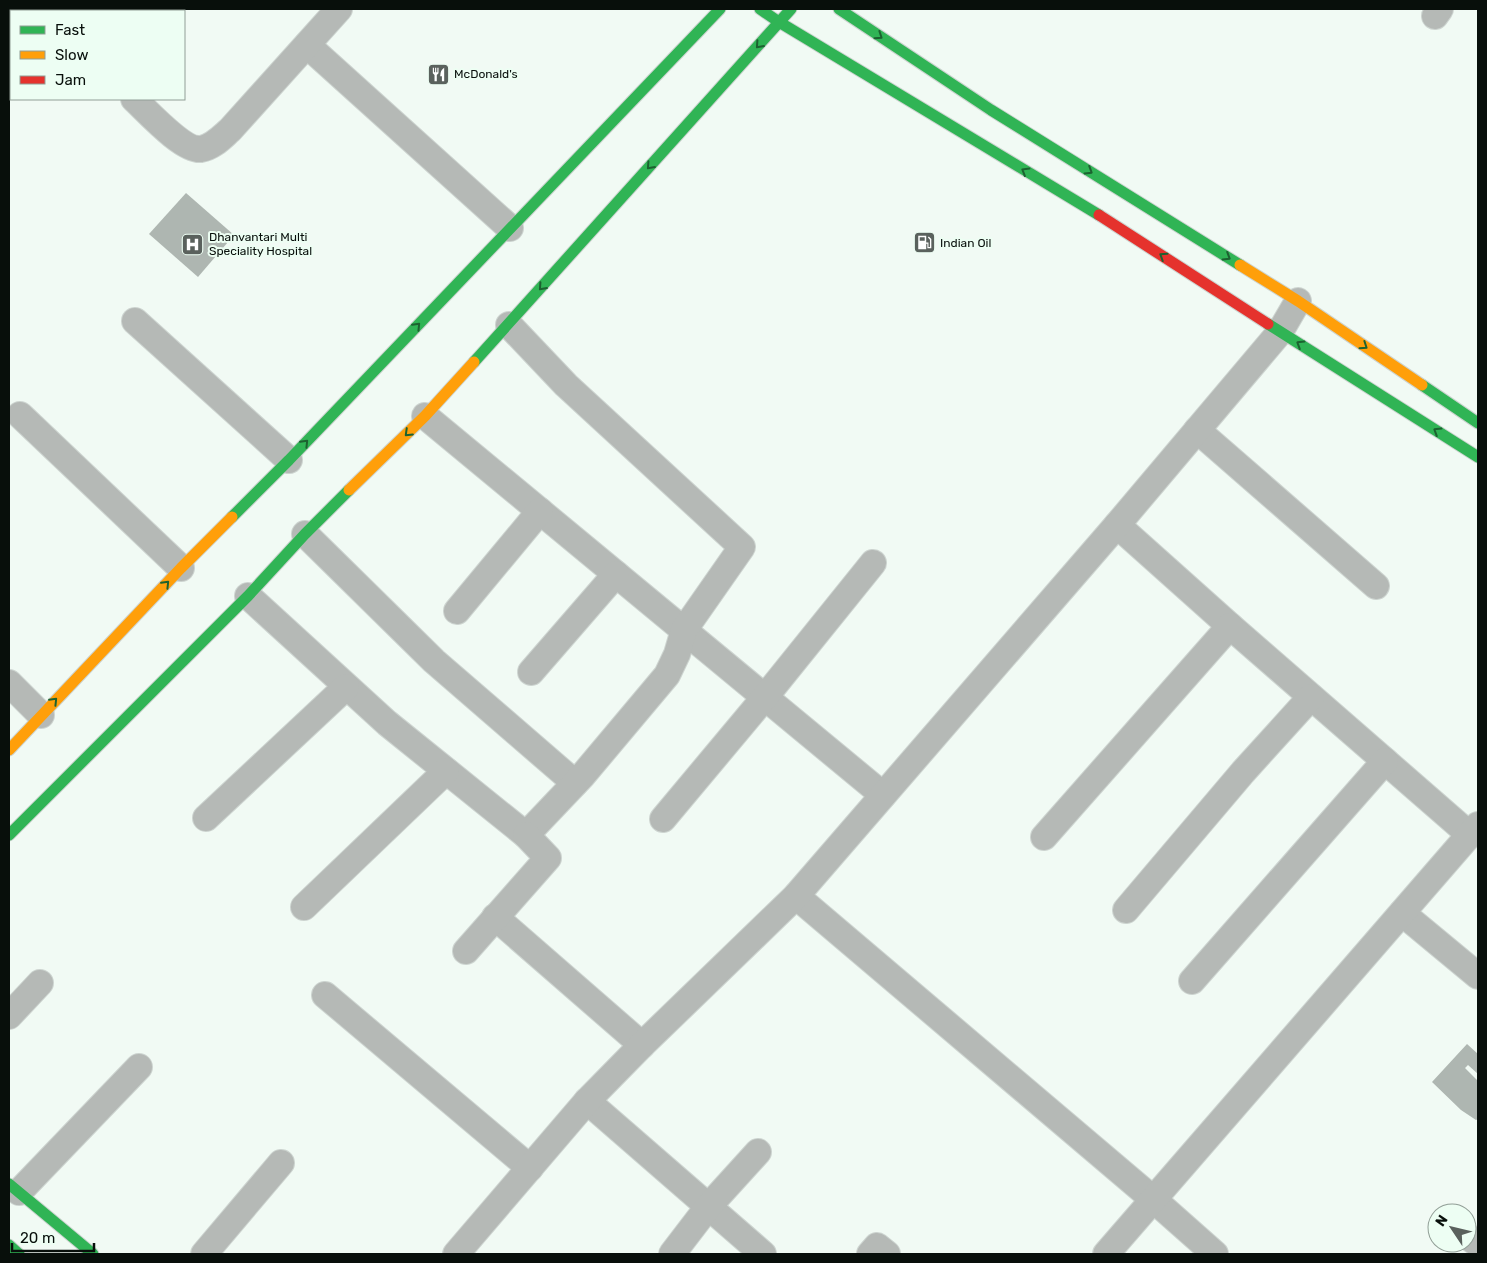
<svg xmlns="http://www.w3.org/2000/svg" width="1487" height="1263" font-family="Rubik,sans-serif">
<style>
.building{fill:#aeb6b1}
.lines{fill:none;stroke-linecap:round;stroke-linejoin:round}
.lane-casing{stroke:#cdd4d0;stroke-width:14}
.street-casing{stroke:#cdd4d0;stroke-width:28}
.fast-casing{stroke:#cdd4d0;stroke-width:13}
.slow-casing{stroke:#cdd4d0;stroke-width:13}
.jam-casing{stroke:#cdd4d0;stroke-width:13}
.lane{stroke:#b5b9b6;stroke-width:12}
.street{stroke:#b5b9b6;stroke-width:26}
.fast{stroke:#30b455;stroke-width:11}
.slow{stroke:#ff9f0a;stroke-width:11}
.jam{stroke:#e5322d;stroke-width:11}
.oneway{stroke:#1c6230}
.labels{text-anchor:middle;stroke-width:4;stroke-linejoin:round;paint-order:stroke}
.poi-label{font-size:12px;fill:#080f0b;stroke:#edfef3;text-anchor:start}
</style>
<rect width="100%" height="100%" fill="#f1faf4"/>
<g class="building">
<path d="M 186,193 L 234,235 L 198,277 L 149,234 Z"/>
<path d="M 1467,1044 L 1478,1054 L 1478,1074 L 1468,1065 L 1465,1068 L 1478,1081 L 1478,1119 L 1476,1120 L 1461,1110 L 1432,1082 Z"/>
</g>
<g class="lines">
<defs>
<g id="lane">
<path d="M 24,11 L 26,9"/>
<path d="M 9,32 L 11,28"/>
</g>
<g id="street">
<path d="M 41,9 L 43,11"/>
<path d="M 1435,16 L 1440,9"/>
<path d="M 307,45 L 510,228"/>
<path d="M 134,99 C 147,111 183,151 201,149 C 213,147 222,137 230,130 L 339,9"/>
<path d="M 135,321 L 289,460"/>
<path d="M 20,415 L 181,568"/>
<path d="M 425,416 L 883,795"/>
<path d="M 1197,430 L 1376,586"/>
<path d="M 1117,525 L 1230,626 L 1470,835"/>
<path d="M 305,534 L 434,661 L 575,783"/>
<path d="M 248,596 L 387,723 L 526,835 L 583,775 L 667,675 L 677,654 L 684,630 L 742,547 L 566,385 L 509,325"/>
<path d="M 457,611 L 540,511"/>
<path d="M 531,672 L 616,574"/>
<path d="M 9,683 L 41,715"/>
<path d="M 206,818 L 346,687"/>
<path d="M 663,819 L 765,697 L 873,563"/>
<path d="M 1044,837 L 1230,626"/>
<path d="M 796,896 L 1154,1200 L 1215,1254"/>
<path d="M 304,907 L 446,771"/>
<path d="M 1126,910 L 1243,772 L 1311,697"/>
<path d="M 1402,913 L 1478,976"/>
<path d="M 495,917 L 642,1045"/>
<path d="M 466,951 L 548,858 L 526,835"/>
<path d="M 1192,981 L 1385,761"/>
<path d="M 325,995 L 530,1168"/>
<path d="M 9,1016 L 40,983"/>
<path d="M 587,1101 L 763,1254"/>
<path d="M 19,1192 L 139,1067"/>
<path d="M 1467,1236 L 1478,1244"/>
<path d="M 204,1254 L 281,1163"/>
<path d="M 456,1254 L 587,1101 L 642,1045 L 796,896 L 1117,525 L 1280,332 L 1298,301"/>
<path d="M 672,1254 L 708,1207 L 758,1152"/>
<path d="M 870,1254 L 877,1246 L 887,1254"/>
<path d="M 1106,1254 L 1478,825"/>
</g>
<g id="fast">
<path d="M 760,9 L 779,22 L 1099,215"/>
<path d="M 839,9 L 991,110 L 1240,265"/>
<path d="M 1268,324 L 1478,457"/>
<path d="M 474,362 L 791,9"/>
<path d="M 1422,385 L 1478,423"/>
<path d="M 232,517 L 289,460 L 720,9"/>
<path d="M 9,835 L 248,596 L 305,534 L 349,490"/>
<path d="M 9,1184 L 93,1254"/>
<path d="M 9,1245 L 19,1254"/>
</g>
<g id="slow">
<path d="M 1240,265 L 1298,301 L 1422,385"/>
<path d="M 349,490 L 425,416 L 474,362"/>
<path d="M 9,750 L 181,568 L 232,517"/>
</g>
<path id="jam" d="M 1099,215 L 1268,324"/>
</defs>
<use href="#lane" class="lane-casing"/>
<use href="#street" class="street-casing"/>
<use href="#fast" class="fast-casing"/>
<use href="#slow" class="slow-casing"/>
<use href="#jam" class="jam-casing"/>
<use href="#lane" class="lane"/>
<use href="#street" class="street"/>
<use href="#fast" class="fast"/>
<use href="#slow" class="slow"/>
<use href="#jam" class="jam"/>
</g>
<defs><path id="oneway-chevron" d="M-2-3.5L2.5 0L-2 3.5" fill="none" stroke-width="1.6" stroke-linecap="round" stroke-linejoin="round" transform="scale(1.25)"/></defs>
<g class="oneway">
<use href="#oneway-chevron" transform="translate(879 36) rotate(34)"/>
<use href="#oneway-chevron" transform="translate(759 45) rotate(132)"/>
<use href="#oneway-chevron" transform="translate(650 166) rotate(132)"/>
<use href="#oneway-chevron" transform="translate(1025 171) rotate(-149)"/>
<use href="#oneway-chevron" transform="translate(1089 171) rotate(32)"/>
<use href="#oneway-chevron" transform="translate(1163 256) rotate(-147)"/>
<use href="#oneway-chevron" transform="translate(1227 257) rotate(32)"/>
<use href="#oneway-chevron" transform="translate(542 287) rotate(132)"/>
<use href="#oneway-chevron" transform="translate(417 326) rotate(-46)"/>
<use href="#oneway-chevron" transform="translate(1300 344) rotate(-148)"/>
<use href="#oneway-chevron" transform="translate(1364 346) rotate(34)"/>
<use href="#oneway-chevron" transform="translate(1437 431) rotate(-148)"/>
<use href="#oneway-chevron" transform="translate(408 433) rotate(136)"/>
<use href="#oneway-chevron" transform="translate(305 443) rotate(-46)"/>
<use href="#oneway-chevron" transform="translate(166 584) rotate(-46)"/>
<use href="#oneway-chevron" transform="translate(54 701) rotate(-46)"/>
</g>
<defs>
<symbol id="restaurant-square" viewBox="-11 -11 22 22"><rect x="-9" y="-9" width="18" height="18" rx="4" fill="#5a615d" stroke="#edfef3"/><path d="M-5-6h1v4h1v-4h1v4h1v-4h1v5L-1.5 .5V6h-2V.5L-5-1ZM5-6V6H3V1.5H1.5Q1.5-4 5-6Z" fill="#fff"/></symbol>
<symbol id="fuel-square" viewBox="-11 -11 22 22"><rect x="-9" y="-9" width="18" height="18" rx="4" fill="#5a615d" stroke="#edfef3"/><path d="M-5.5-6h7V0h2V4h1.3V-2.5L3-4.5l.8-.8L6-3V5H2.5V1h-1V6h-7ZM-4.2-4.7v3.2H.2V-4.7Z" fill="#fff"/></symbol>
<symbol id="hospital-square" viewBox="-11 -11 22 22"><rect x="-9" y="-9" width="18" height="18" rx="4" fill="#5a615d" stroke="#edfef3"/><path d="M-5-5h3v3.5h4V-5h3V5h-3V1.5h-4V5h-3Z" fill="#fff"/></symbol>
</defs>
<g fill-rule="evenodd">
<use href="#restaurant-square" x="426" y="62" width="25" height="25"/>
<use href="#fuel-square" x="912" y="230" width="25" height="25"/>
<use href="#hospital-square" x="180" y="232" width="25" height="25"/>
</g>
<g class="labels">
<g class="poi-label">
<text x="454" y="78">McDonald's</text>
<text x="209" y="241">Dhanvantari Multi<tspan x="209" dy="14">Speciality Hospital</tspan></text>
<text x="940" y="247">Indian Oil</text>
</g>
</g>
<rect width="1487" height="1263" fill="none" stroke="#080f0b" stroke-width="20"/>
<rect x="10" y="10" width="175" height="90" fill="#edfef3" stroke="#919e96"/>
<rect x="20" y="26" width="25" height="8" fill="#30b455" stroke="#919e96"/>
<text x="55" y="35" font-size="15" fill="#080f0b">Fast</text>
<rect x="20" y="51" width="25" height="8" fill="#ff9f0a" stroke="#919e96"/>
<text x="55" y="60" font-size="15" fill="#080f0b">Slow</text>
<rect x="20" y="76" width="25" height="8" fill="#e5322d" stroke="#919e96"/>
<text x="55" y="85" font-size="15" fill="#080f0b">Jam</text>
<g transform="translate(1452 1228) rotate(305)"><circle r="24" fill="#edfef3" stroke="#919e96"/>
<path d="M0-4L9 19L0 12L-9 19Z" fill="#5a615d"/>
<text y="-8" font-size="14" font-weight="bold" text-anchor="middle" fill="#080f0b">N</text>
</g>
<path d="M12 1243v8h82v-8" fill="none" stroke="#080f0b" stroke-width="2.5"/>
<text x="20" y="1243" font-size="15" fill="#080f0b" stroke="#edfef3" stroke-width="4" paint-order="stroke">20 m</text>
</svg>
